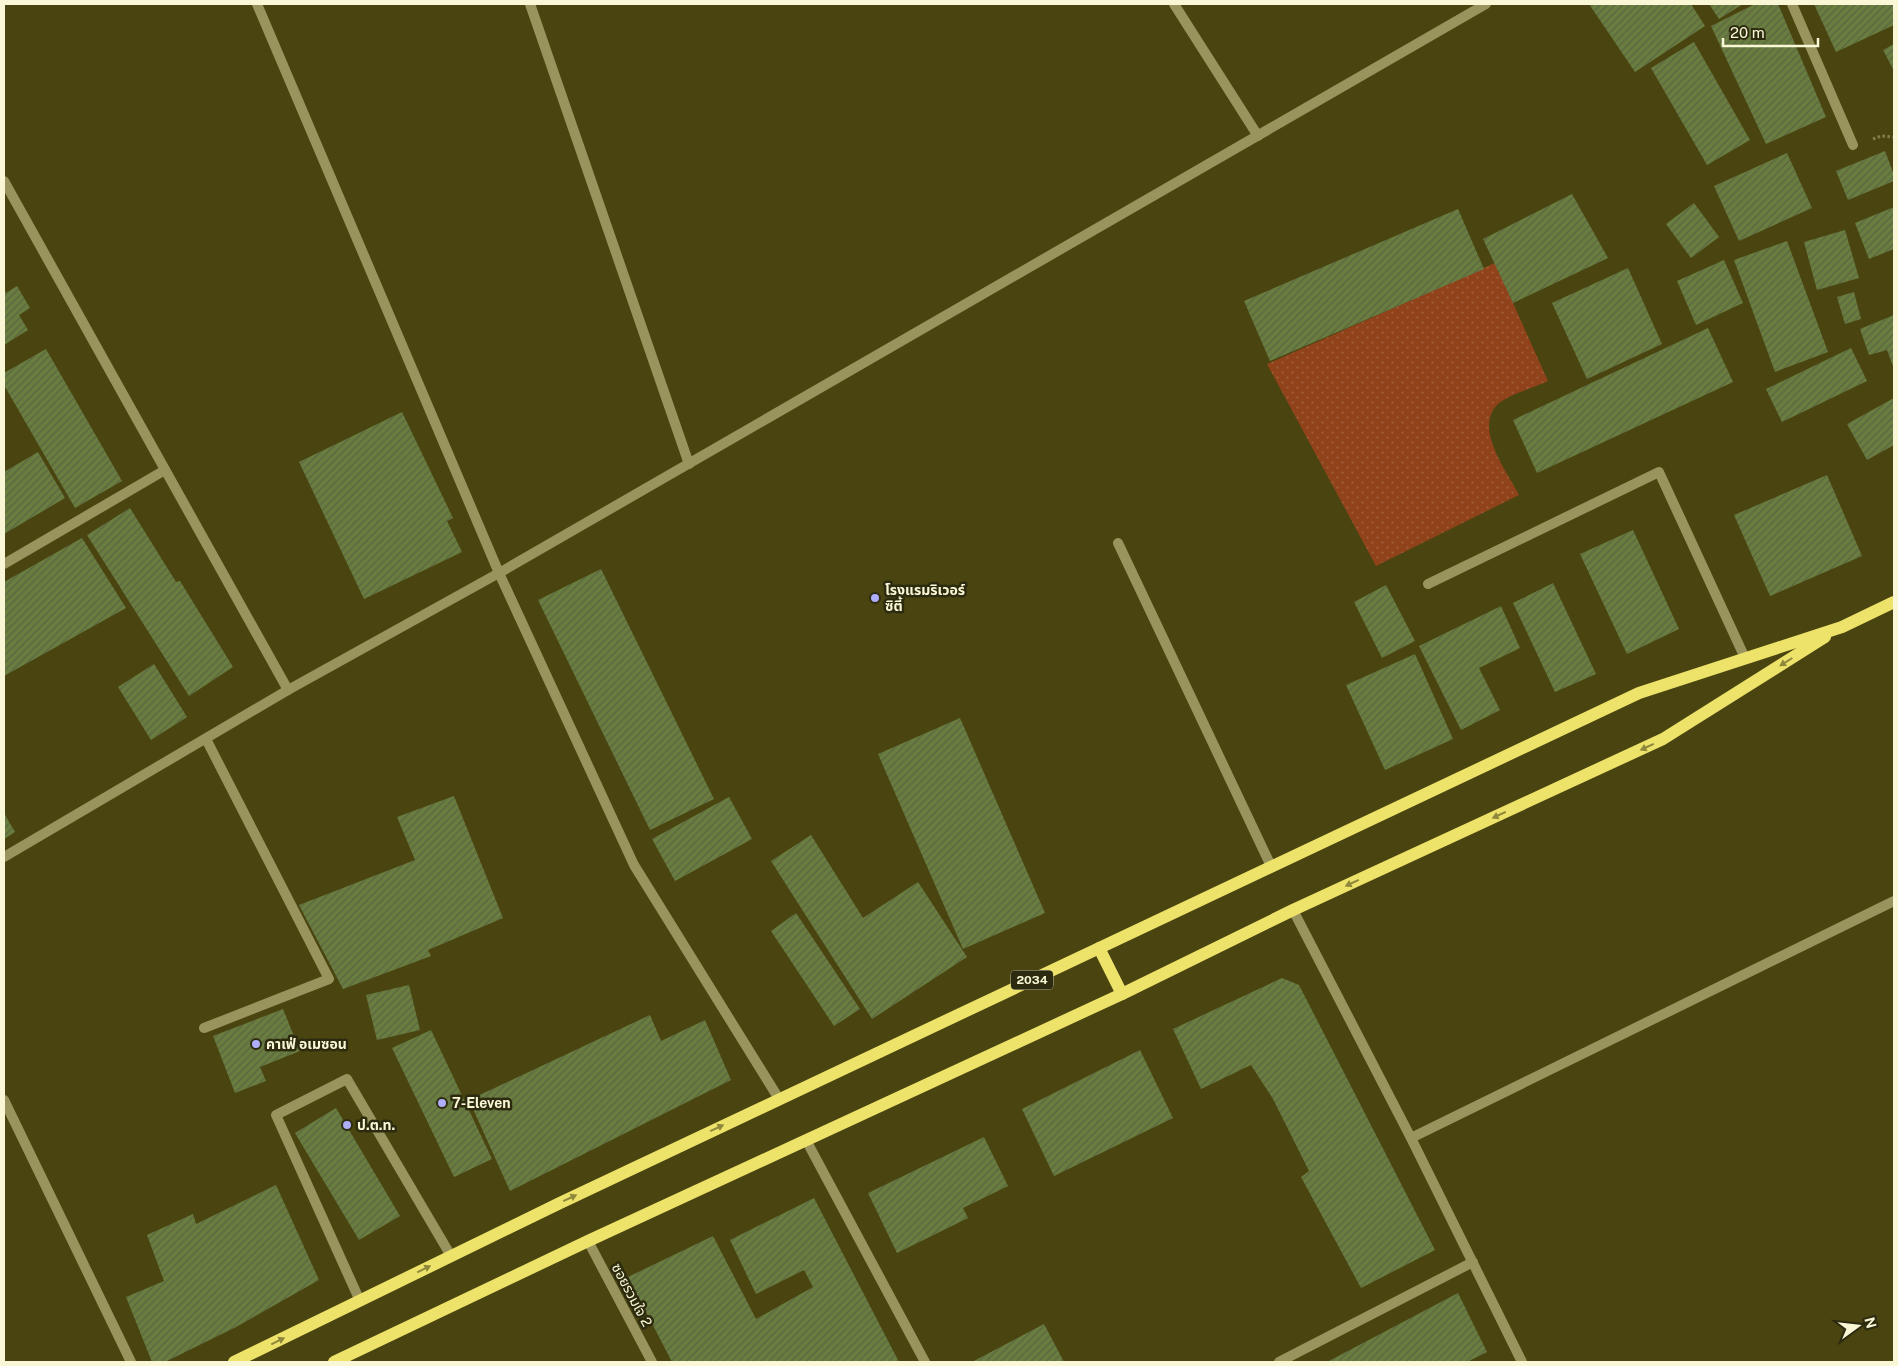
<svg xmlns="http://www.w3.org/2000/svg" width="1898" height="1366" font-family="'Public Sans','Noto Sans Thai',sans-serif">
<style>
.grass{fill:url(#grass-dots)}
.building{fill:url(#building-hatch)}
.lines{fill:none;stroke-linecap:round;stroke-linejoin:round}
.path{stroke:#827e4f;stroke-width:3;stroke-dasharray:2.5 2.5;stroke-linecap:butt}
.lane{stroke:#99945d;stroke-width:10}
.street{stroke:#99945d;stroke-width:10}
.primary{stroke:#eee36a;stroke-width:12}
.oneway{fill:#8e873c}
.poi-dot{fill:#afaefa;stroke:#2d2b0f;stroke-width:2}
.labels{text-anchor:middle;stroke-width:5;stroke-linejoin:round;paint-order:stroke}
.shield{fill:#2d2b0f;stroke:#bcba9a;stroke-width:1}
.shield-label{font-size:12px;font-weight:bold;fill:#f9f7d5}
.poi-label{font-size:14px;font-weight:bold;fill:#f9f7d5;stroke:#2d2b0f;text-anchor:start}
.street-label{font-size:14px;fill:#f9f7d5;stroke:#2d2b0f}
</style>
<defs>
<pattern id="grass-dots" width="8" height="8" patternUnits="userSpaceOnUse" patternTransform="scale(1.25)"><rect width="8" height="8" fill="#90421b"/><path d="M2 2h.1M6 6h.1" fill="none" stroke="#a05e3b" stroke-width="1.8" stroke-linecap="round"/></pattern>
<pattern id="building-hatch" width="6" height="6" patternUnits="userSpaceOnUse" patternTransform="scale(1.25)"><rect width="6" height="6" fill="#697d40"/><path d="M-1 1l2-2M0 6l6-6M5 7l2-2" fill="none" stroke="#5a6440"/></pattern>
</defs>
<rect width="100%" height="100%" fill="#4a4510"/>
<path class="grass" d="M 1495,263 L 1548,381 C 1535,387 1508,395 1498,404 C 1473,428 1507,471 1519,495 L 1376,566 L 1267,364 Z"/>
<g class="building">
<path d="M 1589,4 L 1691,4 L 1705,26 L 1635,72 Z"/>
<path d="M 1709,4 L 1743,4 L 1719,19 Z"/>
<path d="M 1755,4 L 1778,4 L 1826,117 L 1766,144 L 1711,26 Z"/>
<path d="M 1814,4 L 1894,4 L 1894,25 L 1836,52 Z"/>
<path d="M 1694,42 L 1750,140 L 1707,165 L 1651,68 Z"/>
<path d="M 1894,44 L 1894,71 L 1883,50 Z"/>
<path d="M 1885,151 L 1894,175 L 1894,181 L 1848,200 L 1836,171 Z"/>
<path d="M 1787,153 L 1812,208 L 1739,241 L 1714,186 Z"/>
<path d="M 1572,194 L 1608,258 L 1513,303 L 1483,239 Z"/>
<path d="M 1694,203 L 1719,237 L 1691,258 L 1666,224 Z"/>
<path d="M 1894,207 L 1894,249 L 1869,259 L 1855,223 Z"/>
<path d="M 1458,209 L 1484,269 L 1270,361 L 1244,301 Z"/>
<path d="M 1845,230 L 1859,278 L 1817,290 L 1804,242 Z"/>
<path d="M 1787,241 L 1828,352 L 1775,372 L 1734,260 Z"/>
<path d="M 1724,260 L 1743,303 L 1696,325 L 1677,281 Z"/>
<path d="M 1628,268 L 1662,344 L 1587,379 L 1552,303 Z"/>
<path d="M 17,286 L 30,308 L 19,315 L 28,330 L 4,345 L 4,289 L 6,293 Z"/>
<path d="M 1854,292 L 1861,319 L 1845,324 L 1837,297 Z"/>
<path d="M 1894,315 L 1894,369 L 1887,350 L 1869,355 L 1860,329 Z"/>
<path d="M 1708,328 L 1733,382 L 1537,473 L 1513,420 Z"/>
<path d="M 1851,348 L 1867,381 L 1782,422 L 1766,389 Z"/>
<path d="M 46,349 L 122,481 L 75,508 L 4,385 L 4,373 Z"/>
<path d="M 1894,398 L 1894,445 L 1867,460 L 1847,424 Z"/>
<path d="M 402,412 L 453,518 L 447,521 L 462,552 L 364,599 L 299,462 Z"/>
<path d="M 38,452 L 65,498 L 4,534 L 4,472 Z"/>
<path d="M 1827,475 L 1862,556 L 1770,596 L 1734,515 Z"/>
<path d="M 130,508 L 176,582 L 180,581 L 233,667 L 189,696 L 87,535 Z"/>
<path d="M 1633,530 L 1679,629 L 1627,654 L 1580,554 Z"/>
<path d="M 82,538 L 126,608 L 4,676 L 4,582 Z"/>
<path d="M 601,569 L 714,799 L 650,830 L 538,600 Z"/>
<path d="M 1553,583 L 1596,674 L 1555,692 L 1513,603 Z"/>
<path d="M 1386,585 L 1415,641 L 1382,658 L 1354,602 Z"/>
<path d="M 1501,606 L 1520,648 L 1479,668 L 1500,710 L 1461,730 L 1419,646 Z"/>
<path d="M 1415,654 L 1453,739 L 1385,770 L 1346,685 Z"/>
<path d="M 154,664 L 187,717 L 151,740 L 118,687 Z"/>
<path d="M 960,718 L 1045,913 L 963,949 L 878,754 Z"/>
<path d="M 454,796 L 503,918 L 428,950 L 431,956 L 343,989 L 299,905 L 415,860 L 397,817 Z"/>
<path d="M 729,797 L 752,839 L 675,881 L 652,839 Z"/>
<path d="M 4,813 L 15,832 L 4,839 Z"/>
<path d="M 811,835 L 863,918 L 918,882 L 967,957 L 872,1019 L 771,861 Z"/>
<path d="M 796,913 L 860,1009 L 834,1026 L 771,931 Z"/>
<path d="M 1282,978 L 1299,985 L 1435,1250 L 1361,1288 L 1301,1177 L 1309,1171 L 1273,1099 L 1251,1065 L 1201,1089 L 1173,1029 Z"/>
<path d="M 409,985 L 420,1030 L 377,1040 L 366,995 Z"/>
<path d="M 283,1009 L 300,1051 L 260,1067 L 266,1081 L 235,1093 L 213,1036 Z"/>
<path d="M 650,1015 L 661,1041 L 705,1020 L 731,1080 L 510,1191 L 469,1100 Z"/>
<path d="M 431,1030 L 492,1159 L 454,1177 L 392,1048 Z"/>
<path d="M 1140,1050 L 1173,1118 L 1054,1176 L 1022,1109 Z"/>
<path d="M 336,1108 L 400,1216 L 359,1240 L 295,1133 Z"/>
<path d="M 984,1137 L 1008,1186 L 963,1208 L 968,1218 L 897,1253 L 868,1193 Z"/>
<path d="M 276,1185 L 319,1280 L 236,1327 L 165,1362 L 152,1362 L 126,1297 L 164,1281 L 147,1235 L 193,1214 L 196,1224 Z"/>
<path d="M 814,1198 L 899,1362 L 672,1362 L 628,1277 L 713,1236 L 756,1319 L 813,1287 L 804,1270 L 756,1294 L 730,1240 Z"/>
<path d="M 1458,1293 L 1487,1352 L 1467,1362 L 1327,1362 Z"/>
<path d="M 1044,1324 L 1064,1362 L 972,1362 Z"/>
</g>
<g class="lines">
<path class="path" d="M 1873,139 L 1881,136 L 1894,137"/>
<g class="lane">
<path d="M 1792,4 L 1853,145"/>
<path d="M 4,564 L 165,470"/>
<path d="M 1428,584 L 1659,472 L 1745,658"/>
<path d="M 360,1301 L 276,1115 L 347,1079 L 451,1256"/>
</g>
<g class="street">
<path d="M 257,4 L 499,573 L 634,865 L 779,1099"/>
<path d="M 530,4 L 689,464"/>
<path d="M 1174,4 L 1258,136"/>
<path d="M 4,181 L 288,690"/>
<path d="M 1118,543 L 1271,866"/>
<path d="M 4,857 L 288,690 L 499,573 L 1486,4"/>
<path d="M 1293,910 L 1411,1138 L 1522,1362"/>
<path d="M 204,1028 L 329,979 L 206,739"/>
<path d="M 4,1100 L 131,1362"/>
<path d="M 1411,1138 L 1894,901"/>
<path d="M 806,1140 L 925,1362"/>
<path d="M 588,1241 L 652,1362"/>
<path d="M 1279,1362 L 1473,1262"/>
</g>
<g class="primary">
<path d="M 1099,948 L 1122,994"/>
<path d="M 234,1362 L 560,1203 L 1639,693 L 1842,627 L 1894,602"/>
<path d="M 334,1362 L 588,1241 L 1122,994 L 1293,910 L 1663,739 L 1825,637"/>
</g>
</g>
<defs><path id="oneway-solid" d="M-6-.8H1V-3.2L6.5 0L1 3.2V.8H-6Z" transform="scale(1.25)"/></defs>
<g class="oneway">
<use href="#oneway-solid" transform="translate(1786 662) rotate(148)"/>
<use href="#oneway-solid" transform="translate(1647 747) rotate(155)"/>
<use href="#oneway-solid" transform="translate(1499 815) rotate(155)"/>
<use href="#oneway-solid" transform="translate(1352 883) rotate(155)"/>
<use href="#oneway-solid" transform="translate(717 1128) rotate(-25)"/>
<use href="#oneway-solid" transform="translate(570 1198) rotate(-25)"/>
<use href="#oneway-solid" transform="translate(424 1269) rotate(-26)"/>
<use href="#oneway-solid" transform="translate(278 1341) rotate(-26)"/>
</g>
<g class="poi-dot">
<circle cx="875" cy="598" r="5"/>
<circle cx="256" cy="1044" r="5"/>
<circle cx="442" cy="1103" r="5"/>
<circle cx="347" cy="1125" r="5"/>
</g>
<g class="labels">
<rect class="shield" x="1011" y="970.5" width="42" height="19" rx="4"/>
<g class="shield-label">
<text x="1032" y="984">2034</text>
</g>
<g class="poi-label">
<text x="885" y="595">โรงแรมริเวอร์<tspan x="885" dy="16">ซิตี้</tspan></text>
<text x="266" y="1049">คาเฟ่ อเมซอน</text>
<text x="452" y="1108">7-Eleven</text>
<text x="357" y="1130">ป.ต.ท.</text>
</g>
<g class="street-label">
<text transform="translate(632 1295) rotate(62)" y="5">ซอยรวมใจ 2</text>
</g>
</g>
<rect width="1898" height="1366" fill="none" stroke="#f9f7d5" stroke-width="10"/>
<g transform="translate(1858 1326) rotate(75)" stroke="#2d2b0f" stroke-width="4" paint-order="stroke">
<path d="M0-4L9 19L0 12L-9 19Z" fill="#f9f7d5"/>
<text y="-8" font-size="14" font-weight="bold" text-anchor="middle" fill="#f9f7d5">N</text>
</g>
<path d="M1723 38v8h95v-8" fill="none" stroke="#f9f7d5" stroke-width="2.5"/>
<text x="1730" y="38" font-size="15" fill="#f9f7d5" stroke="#2d2b0f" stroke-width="4" paint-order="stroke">20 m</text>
</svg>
